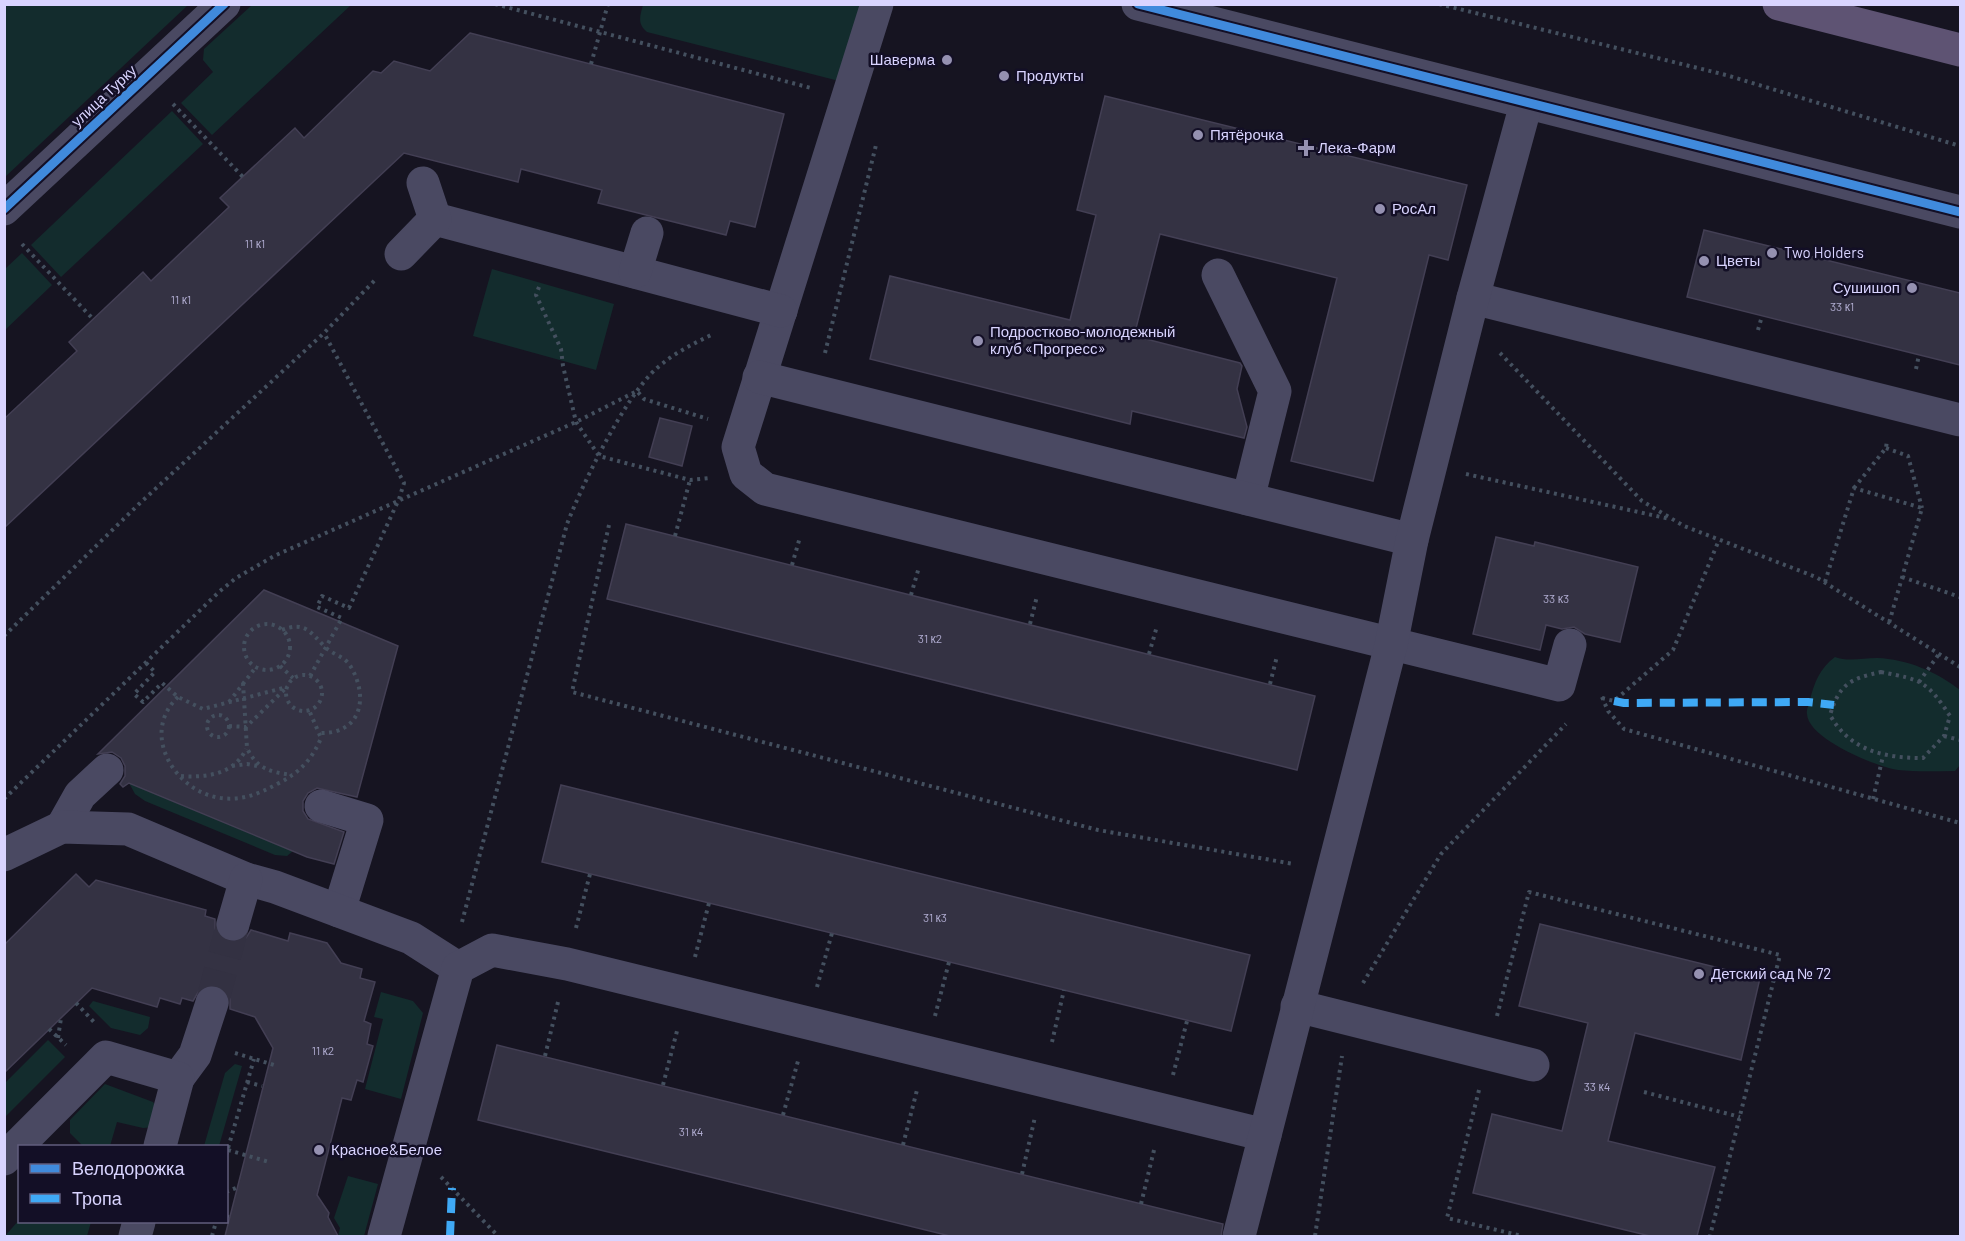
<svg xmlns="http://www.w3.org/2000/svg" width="1965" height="1241" font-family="Barlow,sans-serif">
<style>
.green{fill:#132c2d}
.building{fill:#343243;stroke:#433f54;stroke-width:1.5}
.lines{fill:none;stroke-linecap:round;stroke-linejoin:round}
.minor-tunnel{stroke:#333142;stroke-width:33;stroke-dasharray:33 16;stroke-linecap:butt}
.path{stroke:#44505f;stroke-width:4;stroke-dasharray:3 4.5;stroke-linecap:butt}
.minor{stroke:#4a4962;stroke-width:33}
.major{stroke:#5e5373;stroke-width:33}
.quiet{stroke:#3fa9f5;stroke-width:8;stroke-dasharray:15 8;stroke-linecap:butt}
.cycleway-casing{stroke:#130f26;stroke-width:13}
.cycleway{stroke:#408adc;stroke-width:9}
.poi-dot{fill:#9591b1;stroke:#130f26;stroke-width:2}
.labels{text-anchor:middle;stroke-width:5;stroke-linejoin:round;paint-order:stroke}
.number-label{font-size:12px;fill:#b0acd0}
.poi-label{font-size:15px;fill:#d9d4ff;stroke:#130f26;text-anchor:start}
.street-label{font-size:15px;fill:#d9d4ff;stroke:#130f26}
</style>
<rect width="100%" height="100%" fill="#161421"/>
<g class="green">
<path d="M 5,4 L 188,4 L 188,5 L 5,177 Z"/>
<path d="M 252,5 L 351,5 L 212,135 L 181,103 L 213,72 L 203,60 L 204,49 Z"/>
<path d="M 643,5 L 862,5 L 839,81 L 647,32 C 637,24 640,16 643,5 Z"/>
<path d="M 172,111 L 203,144 L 61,277 L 31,245 Z"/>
<path d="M 22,253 L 52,285 L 5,330 L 5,269 Z"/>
<path d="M 492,269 L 614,304 L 596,370 L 473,336 Z"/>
<path d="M 1835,657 C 1848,662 1863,658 1877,658 C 1907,659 1937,672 1960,690 L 1960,765 L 1955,771 C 1936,771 1917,772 1898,770 C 1877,767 1808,739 1807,714 C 1806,710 1809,704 1810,700 C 1814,683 1820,668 1835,657 Z"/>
<path d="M 129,783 L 293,851 L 287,856 L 275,855 L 145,801 L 135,794 Z"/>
<path d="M 381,992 L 413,1001 L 423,1013 L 401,1099 L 365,1089 L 383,1019 L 374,1017 Z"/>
<path d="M 93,1001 L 150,1017 L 148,1028 L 140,1035 L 111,1028 L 89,1006 Z"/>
<path d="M 48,1040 L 65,1057 L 5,1117 L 5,1083 Z"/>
<path d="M 235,1064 L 242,1066 L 219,1146 L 204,1146 L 225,1073 Z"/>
<path d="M 105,1084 L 153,1102 L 156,1107 L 153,1127 L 143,1128 L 117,1122 L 110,1146 L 83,1146 L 70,1133 L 70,1120 Z"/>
<path d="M 348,1176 L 378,1184 L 364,1236 L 338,1236 L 340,1228 L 334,1218 Z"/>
<path d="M 19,1220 L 20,1222 L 91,1222 L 87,1236 L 5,1236 Z"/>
</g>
<g class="building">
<path d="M 470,33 L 784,114 L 755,227 L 730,221 L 726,235 L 598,203 L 602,190 L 521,169 L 518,182 L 404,153 L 4,528 L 4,419 L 77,351 L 69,342 L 143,272 L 151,281 L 229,207 L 220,198 L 295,128 L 304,138 L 373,71 L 381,73 L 394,61 L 430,71 Z"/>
<path d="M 1105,96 L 1467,185 L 1448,260 L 1429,255 L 1373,481 L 1291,461 L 1337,278 L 1160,234 L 1134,336 L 1240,363 L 1242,366 L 1237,389 L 1247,427 L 1244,438 L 1132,411 L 1130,424 L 870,359 L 890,276 L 1070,320 L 1096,215 L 1077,210 Z"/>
<path d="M 1704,230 L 1960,293 L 1960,365 L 1687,297 Z"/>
<path d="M 660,418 L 692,426 L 682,466 L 649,457 Z"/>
<path d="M 626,524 L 1315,696 L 1297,770 L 607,599 Z"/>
<path d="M 1496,537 L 1534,546 L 1535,542 L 1638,567 L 1620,642 L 1585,634 L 1574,627 L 1562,629 L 1546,625 L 1540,650 L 1473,634 Z"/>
<path d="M 264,590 L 398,646 L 357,797 L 317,788 L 308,793 L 303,801 L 303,811 L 308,819 L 344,832 L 334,864 L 307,857 L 129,783 L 123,787 L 120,784 L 125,776 L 125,766 L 121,758 L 112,752 L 98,754 Z"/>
<path d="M 561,785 L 1250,955 L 1231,1031 L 542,862 Z"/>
<path d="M 76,874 L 89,887 L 96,880 L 206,910 L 205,916 L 215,919 L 215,929 L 219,937 L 228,942 L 237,942 L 246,938 L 251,930 L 288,941 L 290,933 L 327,943 L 341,963 L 362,969 L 360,978 L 375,982 L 364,1021 L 371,1024 L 367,1044 L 373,1046 L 363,1082 L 357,1080 L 351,1100 L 342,1098 L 317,1195 L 329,1213 L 328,1217 L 338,1236 L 225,1236 L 273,1048 L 255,1017 L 230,1009 L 230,999 L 226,991 L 218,985 L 209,985 L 200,989 L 193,1001 L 182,998 L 180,1004 L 160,998 L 157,1007 L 92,988 L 4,1073 L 4,945 Z"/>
<path d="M 1540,924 L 1760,978 L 1741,1060 L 1635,1033 L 1608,1141 L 1715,1167 L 1697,1236 L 1650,1236 L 1473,1193 L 1492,1114 L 1562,1131 L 1588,1023 L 1519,1006 Z"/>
<path d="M 497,1045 L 1223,1224 L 1221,1236 L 950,1236 L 478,1120 Z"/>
</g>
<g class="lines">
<path class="minor-tunnel" d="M 212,1003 L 233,924"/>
<g class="path">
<path d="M 495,4 L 811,88"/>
<path d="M 1439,4 L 1726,75 L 1960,146"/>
<path d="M 591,64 L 608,4"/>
<path d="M 173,104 L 243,177"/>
<path d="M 22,244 L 93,319"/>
<path d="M 539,287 L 536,295 L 561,349 L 563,366 L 576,422 L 599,456 L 690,480 L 709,478"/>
<path d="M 1758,330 L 1762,316"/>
<path d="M 825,353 L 876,145"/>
<path d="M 1500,353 L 1642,501 L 1684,526 L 1816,577 L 1960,667"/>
<path d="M 1916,369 L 1919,355"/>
<path d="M 1886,448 L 1908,456 L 1922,508"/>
<path d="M 1466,474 L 1670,519"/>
<path d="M 1854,488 L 1886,448 L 1887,440"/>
<path d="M 609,525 L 572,692 L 1098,830 L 1294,864"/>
<path d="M 675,536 L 690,480"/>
<path d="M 792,565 L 800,537"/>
<path d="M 1902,577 L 1960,597"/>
<path d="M 1825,582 L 1854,488 L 1922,508 L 1889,623"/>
<path d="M 911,595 L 919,567"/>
<path d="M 1030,624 L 1037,596"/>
<circle cx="267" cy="647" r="23"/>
<path d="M 282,630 C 305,621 310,632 325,647 C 333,655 345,656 351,667 C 369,698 361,734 320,733"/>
<path d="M 4,636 L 139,504 L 324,333 L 375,280"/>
<path d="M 1149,654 L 1157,626"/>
<path d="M 146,663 L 155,672 L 134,694 L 143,702 L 162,683 L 178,697 L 203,709 L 287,687"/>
<path d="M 280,666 L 293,678"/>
<path d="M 1881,672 C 1922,680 1927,681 1950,716 L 1944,736 L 1923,758 C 1885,758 1850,751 1830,715 C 1840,683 1850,679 1881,672 Z"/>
<circle cx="304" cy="693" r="18"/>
<path d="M 310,676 L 342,618 L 317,607 L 322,596 L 349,608 L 399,499 L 404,483 L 324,333"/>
<path d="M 1919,682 L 1939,654"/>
<path d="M 243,683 L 247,748 C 257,769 270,772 292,775"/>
<path d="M 1270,684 L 1277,656"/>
<path d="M 178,697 C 141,732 172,787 215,797 C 238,802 257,795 277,784 C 298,774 312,760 321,738 L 309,710"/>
<path d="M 1602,697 L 1608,711 L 1624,729 L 1960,823"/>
<path d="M 1602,698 L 1614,701 L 1673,650 L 1719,540"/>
<path d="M 229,702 L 256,667"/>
<circle cx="218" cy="726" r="11"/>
<path d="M 229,726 L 246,727 L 285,689"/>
<path d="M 1944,736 L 1960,740"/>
<path d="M 232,766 L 247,764 L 257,766"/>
<path d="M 181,776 C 206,778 235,774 246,749"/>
<path d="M 4,799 L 220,591 L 236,578 L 274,556 L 576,422 L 637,391 L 644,399 L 708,419"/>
<path d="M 1873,799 L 1883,756"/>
<path d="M 462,922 L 567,524 C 583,483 625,396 657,368 C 674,353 693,344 713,334"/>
<path d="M 576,928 L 590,874"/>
<path d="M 695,957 L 709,903"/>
<path d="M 1363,983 L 1441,854 L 1566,724"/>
<path d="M 817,987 L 832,933"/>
<path d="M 76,1003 L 94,1022"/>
<path d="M 935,1016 L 949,962"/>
<path d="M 1497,1016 L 1529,892 L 1780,955 L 1710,1236"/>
<path d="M 49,1029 L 66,1045"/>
<path d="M 58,1038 L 61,1018"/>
<path d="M 1052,1042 L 1064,990"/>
<path d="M 235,1053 L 274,1065"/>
<path d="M 545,1056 L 558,1002"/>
<path d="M 1173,1075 L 1187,1021"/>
<path d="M 247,1082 L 262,1086"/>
<path d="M 663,1085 L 677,1031"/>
<path d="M 1479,1090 L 1447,1218 L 1522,1236"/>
<path d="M 1644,1092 L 1740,1117"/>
<path d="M 783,1115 L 798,1061"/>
<path d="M 903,1145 L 917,1090"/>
<path d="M 228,1150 L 269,1162"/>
<path d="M 226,1155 L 254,1059"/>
<path d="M 1022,1174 L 1035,1117"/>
<path d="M 441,1177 L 498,1236"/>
<path d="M 226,1192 L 236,1188"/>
<path d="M 1141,1204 L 1155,1146"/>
<path d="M 226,1216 L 230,1218"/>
<path d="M 212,1236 L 216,1222"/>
<path d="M 1315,1236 L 1342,1056"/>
</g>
<g class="minor">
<path d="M 877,4 L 738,447 L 746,474 L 765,489 L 1559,685 L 1570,645"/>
<path d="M 1138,4 L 1960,212"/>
<path d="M 4,209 L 224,4"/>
<path d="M 435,219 L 781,311"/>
<path d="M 401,254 L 435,219 L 423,183"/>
<path d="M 635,272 L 647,233"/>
<path d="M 1218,275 L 1275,391 L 1248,499"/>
<path d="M 1473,298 L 1960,420"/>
<path d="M 759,377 L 1412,540"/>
<path d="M 321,806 L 367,820 L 339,911"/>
<path d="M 62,827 L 80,795 L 107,770"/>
<path d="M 4,855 L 62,827 L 128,829 L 246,879 L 275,887 L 411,938 L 458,968"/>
<path d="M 233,924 L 246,879"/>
<path d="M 1297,1006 L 1533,1065"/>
<path d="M 178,1078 L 195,1055 L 212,1003"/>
<path d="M 4,1159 L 106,1057 L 178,1078 L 160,1146"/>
<path d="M 135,1236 L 139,1222"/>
<path d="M 384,1236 L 458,968 L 492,950 L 567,964 L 1265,1135"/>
<path d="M 1239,1236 L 1391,645 L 1412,540 L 1473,298 L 1526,104"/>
</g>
<path class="major" d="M 1779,4 L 1960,50"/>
<g class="quiet">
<path d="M 1614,701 L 1624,703 L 1808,702 L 1834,705"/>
<path d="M 450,1236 L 452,1188"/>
</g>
<defs>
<g id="cycleway">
<path d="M 1138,4 L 1960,212"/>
<path d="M 4,209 L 224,4"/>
</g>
</defs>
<use href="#cycleway" class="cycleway-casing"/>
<use href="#cycleway" class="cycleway"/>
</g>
<g class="poi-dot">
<circle cx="947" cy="60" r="6"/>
<circle cx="1004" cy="76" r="6"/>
<circle cx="1198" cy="135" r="6"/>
<path d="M1303 139h6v6h6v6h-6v6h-6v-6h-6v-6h6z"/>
<circle cx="1380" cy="209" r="6"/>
<circle cx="1772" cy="253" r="6"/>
<circle cx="1704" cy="261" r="6"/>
<circle cx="1912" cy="288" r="6"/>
<circle cx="978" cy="341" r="6"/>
<circle cx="1699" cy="974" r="6"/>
<circle cx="319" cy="1150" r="6"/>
</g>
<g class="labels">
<g class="number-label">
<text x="255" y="248">11 к1</text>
<text x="181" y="304">11 к1</text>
<text x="1842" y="311">33 к1</text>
<text x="1556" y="603">33 к3</text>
<text x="930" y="643">31 к2</text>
<text x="935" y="922">31 к3</text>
<text x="323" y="1055">11 к2</text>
<text x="1597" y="1091">33 к4</text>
<text x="691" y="1136">31 к4</text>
</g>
<g class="poi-label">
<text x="935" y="65" text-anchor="end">Шаверма</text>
<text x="1016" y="81">Продукты</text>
<text x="1210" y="140">Пятёрочка</text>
<text x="1318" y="153">Лека-Фарм</text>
<text x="1392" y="214">РосАл</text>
<text x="1784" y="258">Two Holders</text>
<text x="1716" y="266">Цветы</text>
<text x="1900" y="293" text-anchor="end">Сушишоп</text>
<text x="990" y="337">Подростково-молодежный<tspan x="990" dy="17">клуб «Прогресс»</tspan></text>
<text x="1711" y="979">Детский сад № 72</text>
<text x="331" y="1155">Красное&amp;Белое</text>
</g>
<g class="street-label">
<text transform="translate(104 96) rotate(-43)" y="5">улица Турку</text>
</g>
</g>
<rect width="1965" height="1241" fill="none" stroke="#d9d4ff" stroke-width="12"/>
<rect x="18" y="1145" width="210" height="78" fill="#130f26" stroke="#625e7d" stroke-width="1.5"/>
<rect x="30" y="1164" width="30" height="9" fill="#408adc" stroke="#625e7d" stroke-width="1.5"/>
<text x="72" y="1175" font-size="18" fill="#d9d4ff">Велодорожка</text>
<rect x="30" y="1194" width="30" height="9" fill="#3fa9f5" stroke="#625e7d" stroke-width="1.5"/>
<text x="72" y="1205" font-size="18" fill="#d9d4ff">Тропа</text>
</svg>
